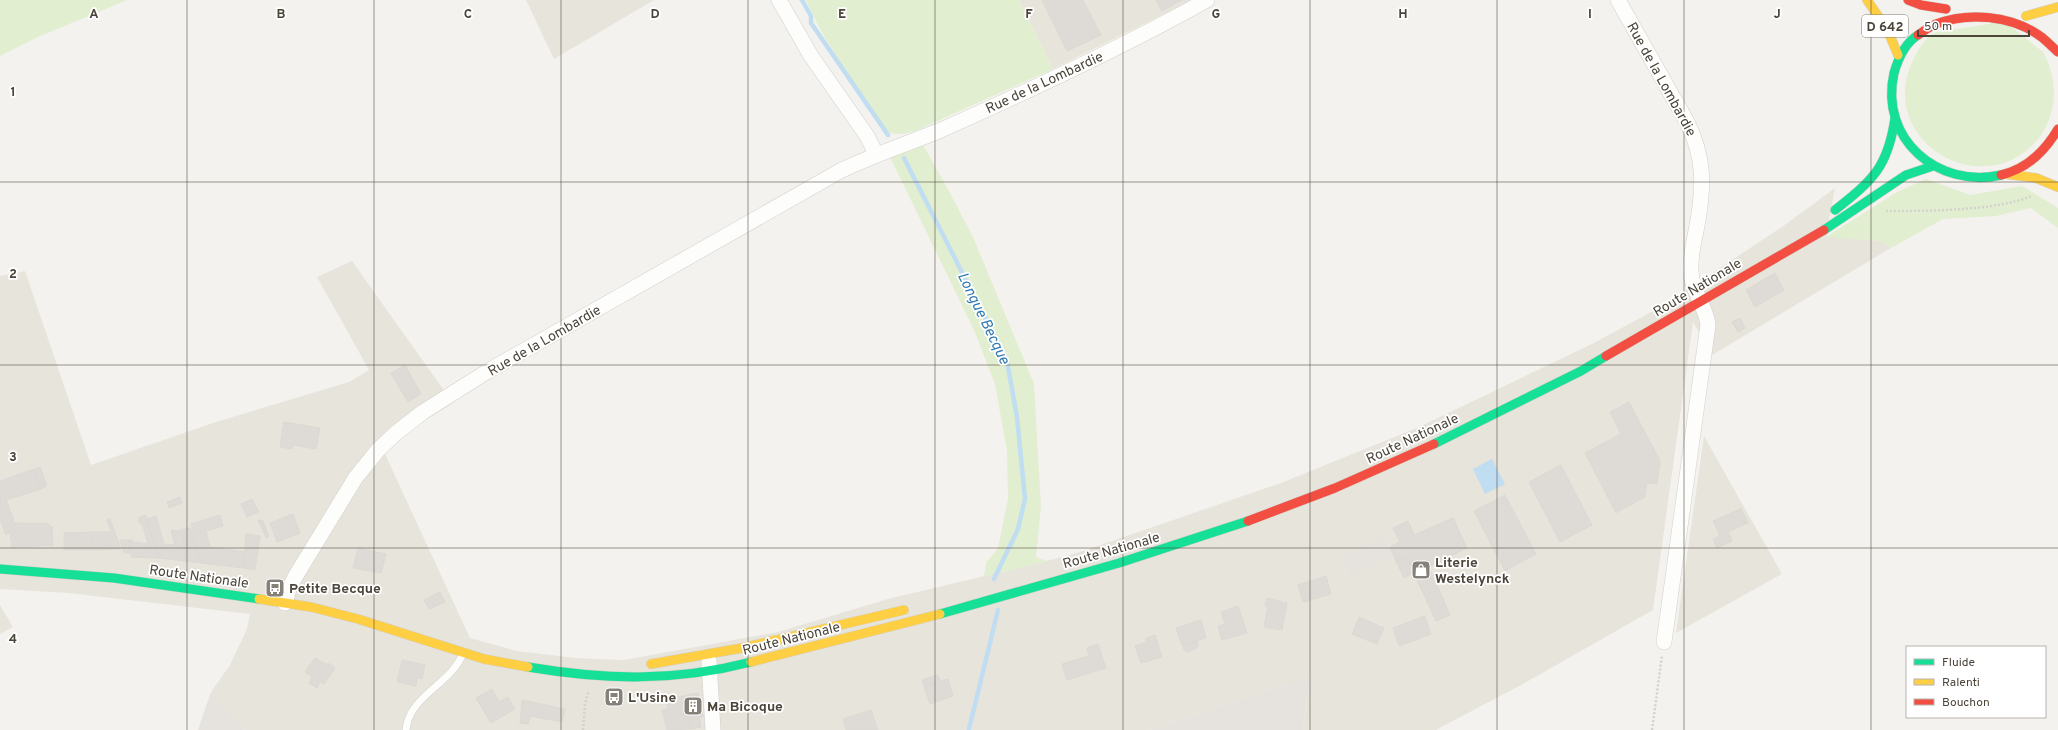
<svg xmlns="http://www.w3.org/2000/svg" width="2058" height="730" font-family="Overpass,sans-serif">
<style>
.residential{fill:#e7e4dc}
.industrial{fill:#e6e2de}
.green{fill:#e1eecf}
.parking{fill:#e6e3df}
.water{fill:#c0ddf1}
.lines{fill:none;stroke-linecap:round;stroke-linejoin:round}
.stream{stroke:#c0ddf1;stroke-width:4.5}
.building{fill:#dedbd6;stroke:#dcd9d4}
.lane-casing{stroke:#d2d0cb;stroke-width:8}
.street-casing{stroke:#d2d0cb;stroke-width:16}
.fast-casing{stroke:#d3cfc5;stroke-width:10}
.slow-casing{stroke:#d3cfc5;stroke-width:10}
.jam-casing{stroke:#d3cfc5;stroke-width:10}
.path{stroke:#d3d2cc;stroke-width:2.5;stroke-dasharray:2 2;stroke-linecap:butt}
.lane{stroke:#fdfdfc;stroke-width:7}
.street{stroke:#fdfdfc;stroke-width:15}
.fast{stroke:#16e098;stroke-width:9}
.slow{stroke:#ffcf43;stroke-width:9}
.jam{stroke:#f24e42;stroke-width:9}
.grid{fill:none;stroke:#4b4439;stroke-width:1;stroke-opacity:0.55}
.labels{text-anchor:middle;stroke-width:3.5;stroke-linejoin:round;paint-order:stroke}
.shield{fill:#fff;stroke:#817c74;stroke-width:1}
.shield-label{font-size:13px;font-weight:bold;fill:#4b4439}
.street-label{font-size:14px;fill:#4b4439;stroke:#fff}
.poi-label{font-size:14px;font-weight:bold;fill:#4b4439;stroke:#fff;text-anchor:start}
.water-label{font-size:15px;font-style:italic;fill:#2e7ab2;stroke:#fff}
.grid-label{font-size:13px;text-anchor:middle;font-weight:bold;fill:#4b4439;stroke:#fff;stroke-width:3.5;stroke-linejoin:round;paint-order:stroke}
</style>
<rect width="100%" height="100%" fill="#f4f2ee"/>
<g class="residential">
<path d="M 526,0 L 654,0 L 554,59 Z"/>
<path d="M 1019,0 L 1192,0 L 1053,69 Z"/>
<path d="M 1835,188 L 1826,236 L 1881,241 L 1891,248 L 1712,355 L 1693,322 L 1653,610 L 1530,680 L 1436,730 L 1303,730 L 1306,701 L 1312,677 L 1149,730 L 245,730 L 211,692 L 230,665 L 247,629 L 250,614 L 68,593 L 0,589 L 0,276 L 25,271 L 91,465 L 216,422 L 349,382 L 369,370 L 317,277 L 352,261 L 453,403 L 413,428 L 385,454 L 470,638 L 517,651 L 576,658 L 624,660 L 778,632 L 888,599 L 1047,561 L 1080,552 L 1281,483 L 1419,427 L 1592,344 L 1664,305 L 1782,227 Z"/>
<path d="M 1704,436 L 1782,574 L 1676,633 Z"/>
<path d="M 0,605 L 13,627 L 0,634 Z"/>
</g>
<g class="industrial">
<path d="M 1313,676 L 1306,701 L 1303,730 L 1149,730 Z"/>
<path d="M 211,692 L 245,730 L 198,730 Z"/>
</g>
<g class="green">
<path d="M 0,0 L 127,0 L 38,37 L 0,56 Z"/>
<path d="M 806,0 L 1019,0 L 1053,69 L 915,131 C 901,135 893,136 881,128 L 821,31 Z"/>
<path d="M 2004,21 L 2043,52 C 2057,78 2058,107 2043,132 C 1991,210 1871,142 1914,58 C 1918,50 1926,36 1935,33 C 1941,31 1949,30 1956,29 C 1972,27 1988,24 2004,21 Z"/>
<path d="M 922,143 L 950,193 L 973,237 L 1034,384 L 1041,507 L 1036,557 L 1047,561 L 984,576 L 986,563 L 998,548 L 1008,499 L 1007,451 L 995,384 L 974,330 L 890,157 Z"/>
<path d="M 1926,179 L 1970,195 L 2022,186 L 2058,208 L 2058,228 L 2031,208 L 1996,216 L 1943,219 L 1891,248 L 1881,241 L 1826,237 L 1897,192 Z"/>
</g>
<path class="parking" d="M 1384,536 L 1394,556 L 1351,577 L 1341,557 Z"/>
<path class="water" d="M 1492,459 L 1505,484 L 1485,494 L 1473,469 Z"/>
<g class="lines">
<g class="stream">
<path d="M 802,0 L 811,16 L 811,23 L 888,135"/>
<path d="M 904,158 L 1007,361 L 1017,417 L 1025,499 L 1018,529 L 994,579"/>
<path d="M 969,729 L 998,610"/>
</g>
</g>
<g class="building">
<path d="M 1042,0 L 1083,0 L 1101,35 L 1067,51 Z"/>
<path d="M 1156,0 L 1182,0 L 1162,11 Z"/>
<path d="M 1775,273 L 1784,290 L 1755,307 L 1746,290 Z"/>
<path d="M 1740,318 L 1745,328 L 1738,332 L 1732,322 Z"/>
<path d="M 405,365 L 421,394 L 408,402 L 391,373 Z"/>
<path d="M 1629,402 L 1660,461 L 1657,484 L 1647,483 L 1645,497 L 1616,513 L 1585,453 L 1621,434 L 1610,412 Z"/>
<path d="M 284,422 L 320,428 L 316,449 L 293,445 L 292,449 L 280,447 Z"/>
<path d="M 1561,465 L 1592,525 L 1560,542 L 1529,482 Z"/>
<path d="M 40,467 L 47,486 L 41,489 L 34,469 Z"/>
<path d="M 34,469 L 41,489 L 6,500 L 18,531 L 32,531 L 32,523 L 46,523 L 52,527 L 53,545 L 12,547 L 10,532 L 6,535 L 0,519 L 0,481 Z"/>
<path d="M 1505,495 L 1536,554 L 1505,571 L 1474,511 Z"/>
<path d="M 180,497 L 182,503 L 172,507 L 170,501 Z"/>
<path d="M 252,499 L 259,512 L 247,517 L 241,504 Z"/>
<path d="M 170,501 L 172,507 L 169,508 L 167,502 Z"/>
<path d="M 1741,508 L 1748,523 L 1745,524 L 1738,510 Z"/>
<path d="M 1738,510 L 1745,524 L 1728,532 L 1732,541 L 1717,548 L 1713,539 L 1720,535 L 1713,521 Z"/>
<path d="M 293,514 L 300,533 L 277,542 L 270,523 Z"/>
<path d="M 146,515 L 148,522 L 140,524 L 138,518 Z"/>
<path d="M 220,515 L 223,526 L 206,531 L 210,547 L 245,552 L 244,568 L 201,563 L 191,530 L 193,530 L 191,524 Z"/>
<path d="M 156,516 L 164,544 L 175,545 L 171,530 L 181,531 L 185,547 L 184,561 L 158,558 L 148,519 Z"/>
<path d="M 1453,518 L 1467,548 L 1429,567 L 1450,615 L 1436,621 L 1406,556 L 1396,561 L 1390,547 L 1400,542 L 1393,528 L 1408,521 L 1414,535 Z"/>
<path d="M 110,519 L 121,549 L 92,550 L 92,532 L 111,532 L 107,520 Z"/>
<path d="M 258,520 L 263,521 L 269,537 L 266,538 Z"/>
<path d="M 148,522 L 158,558 L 131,557 L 131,553 L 128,553 L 130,540 L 132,540 L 133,546 L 133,542 L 148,544 L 142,523 Z"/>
<path d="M 15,523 L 32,523 L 32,531 L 18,531 Z"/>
<path d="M 190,528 L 193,537 L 201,563 L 184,561 L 185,547 L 181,530 Z"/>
<path d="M 92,532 L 92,550 L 64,550 L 64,533 Z"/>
<path d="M 246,534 L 260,536 L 255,570 L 244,568 Z"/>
<path d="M 120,540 L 130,540 L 128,553 L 124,553 Z"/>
<path d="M 358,548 L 386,554 L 381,573 L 353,568 Z"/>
<path d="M 1406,556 L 1414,573 L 1404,578 L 1396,561 Z"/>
<path d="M 1326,576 L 1331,594 L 1303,602 L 1298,585 Z"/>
<path d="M 440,592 L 445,602 L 429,609 L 424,600 Z"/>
<path d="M 1267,598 L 1287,603 L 1282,630 L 1264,627 L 1268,606 L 1265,606 Z"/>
<path d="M 1238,606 L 1247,633 L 1222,640 L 1218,626 L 1225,624 L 1221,612 Z"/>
<path d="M 1425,616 L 1431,634 L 1399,646 L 1393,628 Z"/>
<path d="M 1359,617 L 1384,628 L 1377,644 L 1352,634 Z"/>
<path d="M 1201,620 L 1206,638 L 1182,645 L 1176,628 Z"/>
<path d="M 1155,635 L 1162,657 L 1141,663 L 1135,646 L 1146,642 L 1146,638 Z"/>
<path d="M 1197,641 L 1198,646 L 1197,648 L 1187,652 L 1184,650 L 1183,645 Z"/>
<path d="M 1098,644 L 1106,668 L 1067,680 L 1062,664 L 1089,656 L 1087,648 Z"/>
<path d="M 315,658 L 327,665 L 328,663 L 335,668 L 324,684 L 305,672 Z"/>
<path d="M 402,660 L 425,665 L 422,679 L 417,678 L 416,686 L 397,682 Z"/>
<path d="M 938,675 L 940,681 L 924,686 L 922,680 Z"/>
<path d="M 312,677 L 320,682 L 317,688 L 309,683 Z"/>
<path d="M 948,679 L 953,696 L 930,704 L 924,686 Z"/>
<path d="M 492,689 L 499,702 L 508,697 L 515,709 L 491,723 L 476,698 Z"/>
<path d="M 698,693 L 703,717 L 699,717 L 701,727 L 691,729 L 683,696 Z"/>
<path d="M 683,696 L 691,729 L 667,730 L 662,710 L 668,709 L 666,699 Z"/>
<path d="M 522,700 L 565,709 L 562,722 L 530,716 L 528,724 L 520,723 Z"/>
<path d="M 871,710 L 878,730 L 846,730 L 843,719 Z"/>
</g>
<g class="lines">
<defs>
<path id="lane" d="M 406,730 C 409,695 452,684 463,653"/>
<g id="street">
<path d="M 779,0 L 811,56 L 867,136 L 876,154"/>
<path d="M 1618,0 L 1687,122 C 1705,158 1704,187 1697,226 C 1694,241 1690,256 1691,271 C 1691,290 1706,306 1708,325 L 1664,642"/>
<path d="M 285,603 L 289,589 L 295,577 L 356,477 L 378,450 L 396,433 L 423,412 L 488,371 L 840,171 C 873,155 907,144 941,130 C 1031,90 1121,48 1207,0"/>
<path d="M 709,661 L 713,730"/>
</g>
<g id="fast">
<path d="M 1918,35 C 1905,43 1898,59 1894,73 C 1879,139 1938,189 2001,175"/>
<path d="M 1835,210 C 1873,180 1888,167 1895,118"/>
<path d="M 1824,230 L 1906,175 L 1933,166"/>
<path d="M 1434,444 L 1581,371 L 1606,356"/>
<path d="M 0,569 L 114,578 L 259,599"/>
<path d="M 940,614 L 1119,563 L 1248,521"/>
<path d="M 528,667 C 605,680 674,682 751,662"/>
</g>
<g id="slow">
<path d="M 1867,0 L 1887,29 L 1898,55"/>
<path d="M 2026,16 L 2058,7"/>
<path d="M 2006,174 L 2036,178 L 2058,187"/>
<path d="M 259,599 L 311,607 L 358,619 L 484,659 L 528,667"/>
<path d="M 751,662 L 940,614"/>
<path d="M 651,664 L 742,648 L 904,610"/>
</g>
<g id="jam">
<path d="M 1908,0 L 1921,5 L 1946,9"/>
<path d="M 1918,35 C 1924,31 1930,26 1936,24 C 1968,12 2011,15 2040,36 C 2046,40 2052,47 2058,52"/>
<path d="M 2001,175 C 2027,169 2045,151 2058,129"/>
<path d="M 1606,356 L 1824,230"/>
<path d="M 1248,521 L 1335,488 L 1434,444"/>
</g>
</defs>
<use href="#lane" class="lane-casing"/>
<use href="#street" class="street-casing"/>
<use href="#fast" class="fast-casing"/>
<use href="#slow" class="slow-casing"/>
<use href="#jam" class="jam-casing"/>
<g class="path">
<path d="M 1886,211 C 1926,211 1996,211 2032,196"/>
<path d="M 583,730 L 585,704 L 588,692"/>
<path d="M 1652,730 L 1662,655"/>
</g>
<use href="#lane" class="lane"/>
<use href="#street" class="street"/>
<use href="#fast" class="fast"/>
<use href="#slow" class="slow"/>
<use href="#jam" class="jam"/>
</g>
<path class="grid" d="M 187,0 L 187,730M 374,0 L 374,730M 561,0 L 561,730M 748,0 L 748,730M 935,0 L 935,730M 1123,0 L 1123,730M 1310,0 L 1310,730M 1497,0 L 1497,730M 1684,0 L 1684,730M 1871,0 L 1871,730M 0,182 L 2058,182M 0,365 L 2058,365M 0,548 L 2058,548"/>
<defs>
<symbol id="shop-square" viewBox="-11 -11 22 22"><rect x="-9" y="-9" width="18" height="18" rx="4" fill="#868178" stroke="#fff"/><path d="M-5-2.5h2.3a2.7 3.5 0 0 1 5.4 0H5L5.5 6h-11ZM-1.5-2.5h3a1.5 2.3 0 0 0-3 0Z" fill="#fff"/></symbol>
<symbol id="bus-square" viewBox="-11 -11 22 22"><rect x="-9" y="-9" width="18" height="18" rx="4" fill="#868178" stroke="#fff"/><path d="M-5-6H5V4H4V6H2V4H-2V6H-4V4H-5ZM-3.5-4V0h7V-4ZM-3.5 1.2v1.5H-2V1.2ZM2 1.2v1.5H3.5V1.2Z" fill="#fff"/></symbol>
<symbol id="building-square" viewBox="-11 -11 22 22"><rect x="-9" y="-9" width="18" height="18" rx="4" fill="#868178" stroke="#fff"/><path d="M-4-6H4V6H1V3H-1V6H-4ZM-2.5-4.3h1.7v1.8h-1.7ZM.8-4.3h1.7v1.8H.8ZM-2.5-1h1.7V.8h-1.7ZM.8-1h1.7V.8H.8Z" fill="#fff"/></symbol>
</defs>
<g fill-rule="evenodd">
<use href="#shop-square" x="1410" y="559" width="22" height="22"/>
<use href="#bus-square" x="264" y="577" width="22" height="22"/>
<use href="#bus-square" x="603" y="686" width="22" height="22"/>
<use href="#building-square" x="682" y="695" width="22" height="22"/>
</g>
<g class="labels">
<rect class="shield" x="1862" y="15" width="46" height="22" rx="3"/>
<g class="shield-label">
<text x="1885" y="31">D 642</text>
</g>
<g class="street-label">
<text transform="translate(1662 79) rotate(61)" y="5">Rue de la Lombardie</text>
<text transform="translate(1044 82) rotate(-25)" y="5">Rue de la Lombardie</text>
<text transform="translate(1697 287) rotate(-31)" y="5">Route Nationale</text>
<text transform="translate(544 340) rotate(-30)" y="5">Rue de la Lombardie</text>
<text transform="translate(1412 438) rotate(-25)" y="5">Route Nationale</text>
<text transform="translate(1111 550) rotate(-16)" y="5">Route Nationale</text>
<text transform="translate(199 576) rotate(8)" y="5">Route Nationale</text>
<text transform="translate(791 638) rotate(-14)" y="5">Route Nationale</text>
</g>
<g class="poi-label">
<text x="1435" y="567">Literie<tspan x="1435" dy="16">Westelynck</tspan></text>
<text x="289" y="593">Petite Becque</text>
<text x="628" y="702">L'Usine</text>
<text x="707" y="711">Ma Bicoque</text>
</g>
<g class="water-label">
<text transform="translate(984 318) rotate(64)" y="5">Longue Becque</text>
</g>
</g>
<g class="grid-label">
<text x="94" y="18">A</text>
<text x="281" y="18">B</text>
<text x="468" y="18">C</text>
<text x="655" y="18">D</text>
<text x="842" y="18">E</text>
<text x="1029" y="18">F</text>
<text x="1216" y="18">G</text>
<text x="1403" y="18">H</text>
<text x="1590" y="18">I</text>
<text x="1777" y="18">J</text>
<text x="13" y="96">1</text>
<text x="13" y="278">2</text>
<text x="13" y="461">3</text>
<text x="13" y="643">4</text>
</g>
<rect x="1906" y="646" width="140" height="72" fill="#ffffff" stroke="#b7b4b0"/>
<rect x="1914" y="659" width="20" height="6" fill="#16e098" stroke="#b7b4b0"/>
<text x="1942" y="666" font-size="12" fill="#4b4439">Fluide</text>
<rect x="1914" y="679" width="20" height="6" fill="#ffcf43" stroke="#b7b4b0"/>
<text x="1942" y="686" font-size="12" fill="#4b4439">Ralenti</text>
<rect x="1914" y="699" width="20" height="6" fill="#f24e42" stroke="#b7b4b0"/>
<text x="1942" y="706" font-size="12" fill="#4b4439">Bouchon</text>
<path d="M1918 30v6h111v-6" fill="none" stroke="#4b4439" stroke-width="2"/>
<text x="1924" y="30" font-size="12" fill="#4b4439" stroke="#ffffff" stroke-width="3" paint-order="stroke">50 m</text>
</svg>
